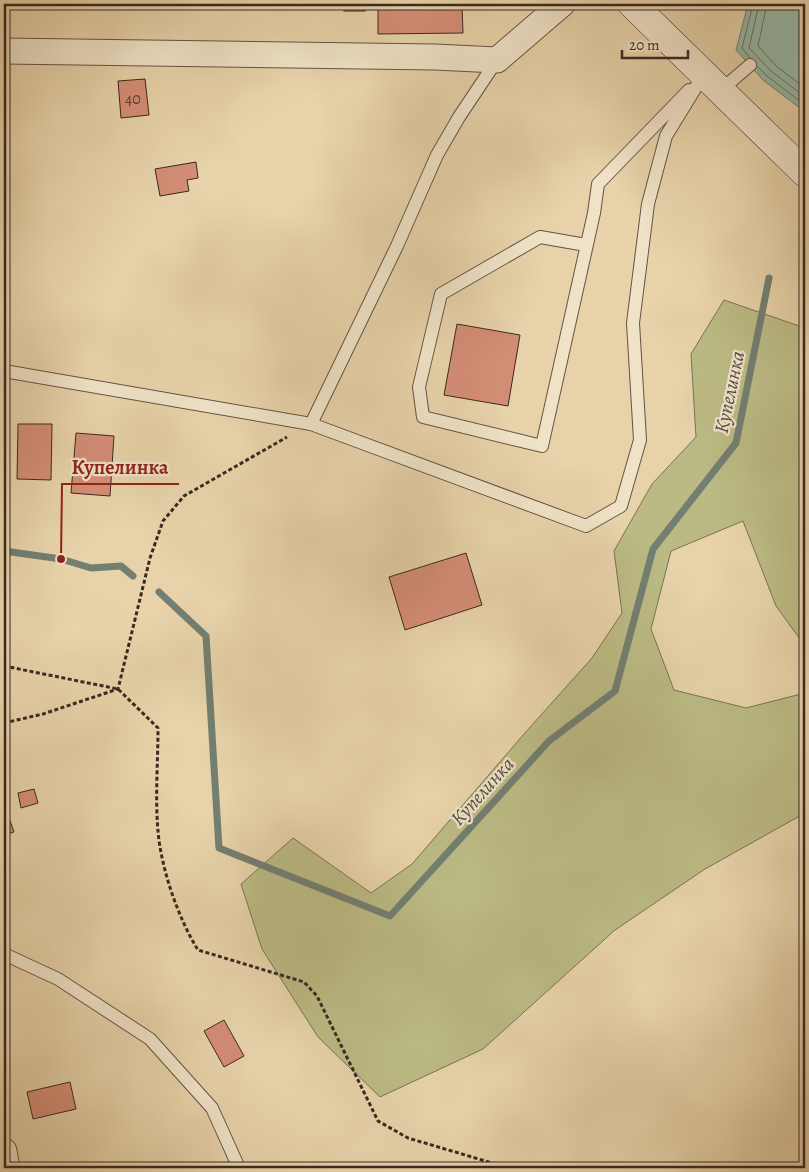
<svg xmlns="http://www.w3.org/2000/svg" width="809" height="1172" font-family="Alegreya,serif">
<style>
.green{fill:#bbba84;stroke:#7a7253}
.water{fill:#97b8a5;stroke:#727f71}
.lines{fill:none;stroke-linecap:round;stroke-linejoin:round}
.shore{stroke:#687064;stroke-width:1}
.stream{stroke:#727f71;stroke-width:7}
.building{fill:#d48d75;stroke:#3a2922}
.lane-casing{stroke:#655344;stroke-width:14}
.street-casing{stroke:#655344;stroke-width:27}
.secondary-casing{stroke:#3a2922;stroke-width:29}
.path{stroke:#3a2922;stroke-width:3;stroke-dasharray:4 2.5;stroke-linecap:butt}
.lane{stroke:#efe2c7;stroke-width:12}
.street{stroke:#efe2c7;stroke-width:25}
.secondary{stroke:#efe2c7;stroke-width:28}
.labels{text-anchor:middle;stroke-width:4.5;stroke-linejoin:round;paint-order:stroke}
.number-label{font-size:16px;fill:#604237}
.water-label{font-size:20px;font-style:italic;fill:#514d43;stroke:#efe2c7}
.leader{fill:none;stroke:#8f2418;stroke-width:2}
.callout-dot{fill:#8f2418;stroke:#efe2c7;stroke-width:2}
.callout-label{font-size:20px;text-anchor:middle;font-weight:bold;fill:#8f2418;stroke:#efe2c7;stroke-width:4.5;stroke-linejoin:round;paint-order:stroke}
</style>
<rect width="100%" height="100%" fill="#e7d2a9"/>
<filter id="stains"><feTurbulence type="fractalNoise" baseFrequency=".004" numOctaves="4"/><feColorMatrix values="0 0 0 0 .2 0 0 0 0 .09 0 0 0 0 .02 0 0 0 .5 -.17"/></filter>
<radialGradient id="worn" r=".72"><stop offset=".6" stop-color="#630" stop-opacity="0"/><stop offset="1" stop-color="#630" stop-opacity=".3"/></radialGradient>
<path class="green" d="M 724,300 L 805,328 L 805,646 L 776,606 L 743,521 L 671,551 L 651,629 L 674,690 L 746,708 L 805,693 L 805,813 L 705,869 L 615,930 L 483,1049 L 380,1097 L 318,1037 L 262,949 L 241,884 L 293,838 L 371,893 L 412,864 L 524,734 L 592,658 L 622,613 L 614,551 L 652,484 L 696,437 L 691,354 Z"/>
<path class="water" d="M 748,4 L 805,4 L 805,112 L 763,80 L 736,50 Z"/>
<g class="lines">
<g class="shore">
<path d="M 759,4 L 749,48 L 771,71 L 805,97"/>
<path d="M 767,4 L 758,46 L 776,66 L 805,88"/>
<path d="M 750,58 L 742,48 L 753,4"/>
<path d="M 757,66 L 767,76 L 805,105"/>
</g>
<g class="stream">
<path d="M 4,551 L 61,559 L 91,568 L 121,566 L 133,576"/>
<path d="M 159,592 L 206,636 L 219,848 L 390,916 L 549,741 L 615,691 L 653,549 L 736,443 L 769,278"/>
</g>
</g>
<g class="building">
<rect x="344" y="4" width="21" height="7"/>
<path d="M 402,4 L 462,4 L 463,33 L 378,34 L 378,8 L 401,6 Z"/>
<path d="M 145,79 L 149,115 L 121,118 L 118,81 Z"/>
<path d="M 196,162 L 198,178 L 187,180 L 189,191 L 160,196 L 155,169 Z"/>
<path d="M 457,324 L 520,335 L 508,406 L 444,395 Z"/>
<path d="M 18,424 L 52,424 L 51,480 L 17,479 Z"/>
<path d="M 76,433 L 114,436 L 110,496 L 71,493 Z"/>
<path d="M 466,553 L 482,605 L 405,630 L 389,577 Z"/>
<path d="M 34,789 L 38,803 L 21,808 L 18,793 Z"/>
<path d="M 9,818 L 14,832 L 4,835 L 4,819 Z"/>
<path d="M 224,1020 L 244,1056 L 224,1067 L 204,1031 Z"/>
<path d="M 70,1082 L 76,1109 L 33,1119 L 27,1092 Z"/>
</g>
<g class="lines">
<defs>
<g id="lane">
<path d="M 721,90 L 750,65"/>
<path d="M 586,245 L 540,237 L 441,294 L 419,387 L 423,417 L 542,446 L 594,213 L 598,184 L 689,90"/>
<path d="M 4,371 L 311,424 L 586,526 L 621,506 L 640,440 L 633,323 L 648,204 L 666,136 L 704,74"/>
<path d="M 311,424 L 397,246 L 437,155 L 459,117 L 497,60"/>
<path d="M 4,954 L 58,979 L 150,1039 L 212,1108 L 239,1168"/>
</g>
<g id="street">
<path d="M 4,51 L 435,57 L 497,60 L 562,4"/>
<path d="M 4,1151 L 7,1168"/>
</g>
<path id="secondary" d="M 632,4 L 805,173"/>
</defs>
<use href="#lane" class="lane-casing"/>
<use href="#street" class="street-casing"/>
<use href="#secondary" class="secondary-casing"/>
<g class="path">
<path d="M 4,666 L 118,689 L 158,728 C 158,762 155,797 158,831 C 161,868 178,918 198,950 L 304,982 L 317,996 L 378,1121 L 408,1138 L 509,1168"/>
<path d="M 4,723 L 43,714 L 118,689 L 150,558 L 163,521 L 184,496 L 287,437"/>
</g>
<use href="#lane" class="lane"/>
<use href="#street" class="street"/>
<use href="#secondary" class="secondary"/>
</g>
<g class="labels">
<g class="number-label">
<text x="133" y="104">40</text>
</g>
<g class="water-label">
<text transform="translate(729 392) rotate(-78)" y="7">Купелинка</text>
<text transform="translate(482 791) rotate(-48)" y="7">Купелинка</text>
</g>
</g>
<path class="leader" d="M61 559L62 484H179"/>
<circle class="callout-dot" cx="61" cy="559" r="5"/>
<g class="callout-label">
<text x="120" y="474">Купелинка</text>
</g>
<rect width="809" height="1172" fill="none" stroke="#e7d2a9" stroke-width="20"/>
<rect x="5" y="5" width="799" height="1162" fill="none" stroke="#3a2922" stroke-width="2.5"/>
<rect x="10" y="10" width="789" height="1152" fill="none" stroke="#3a2922"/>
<path d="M622 50v8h66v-8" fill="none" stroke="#3a2922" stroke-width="2.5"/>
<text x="629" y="50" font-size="15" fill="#3a2922" stroke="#efe2c7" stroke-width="4" paint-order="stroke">20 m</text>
<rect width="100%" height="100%" filter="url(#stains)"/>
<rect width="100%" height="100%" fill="url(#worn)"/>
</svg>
